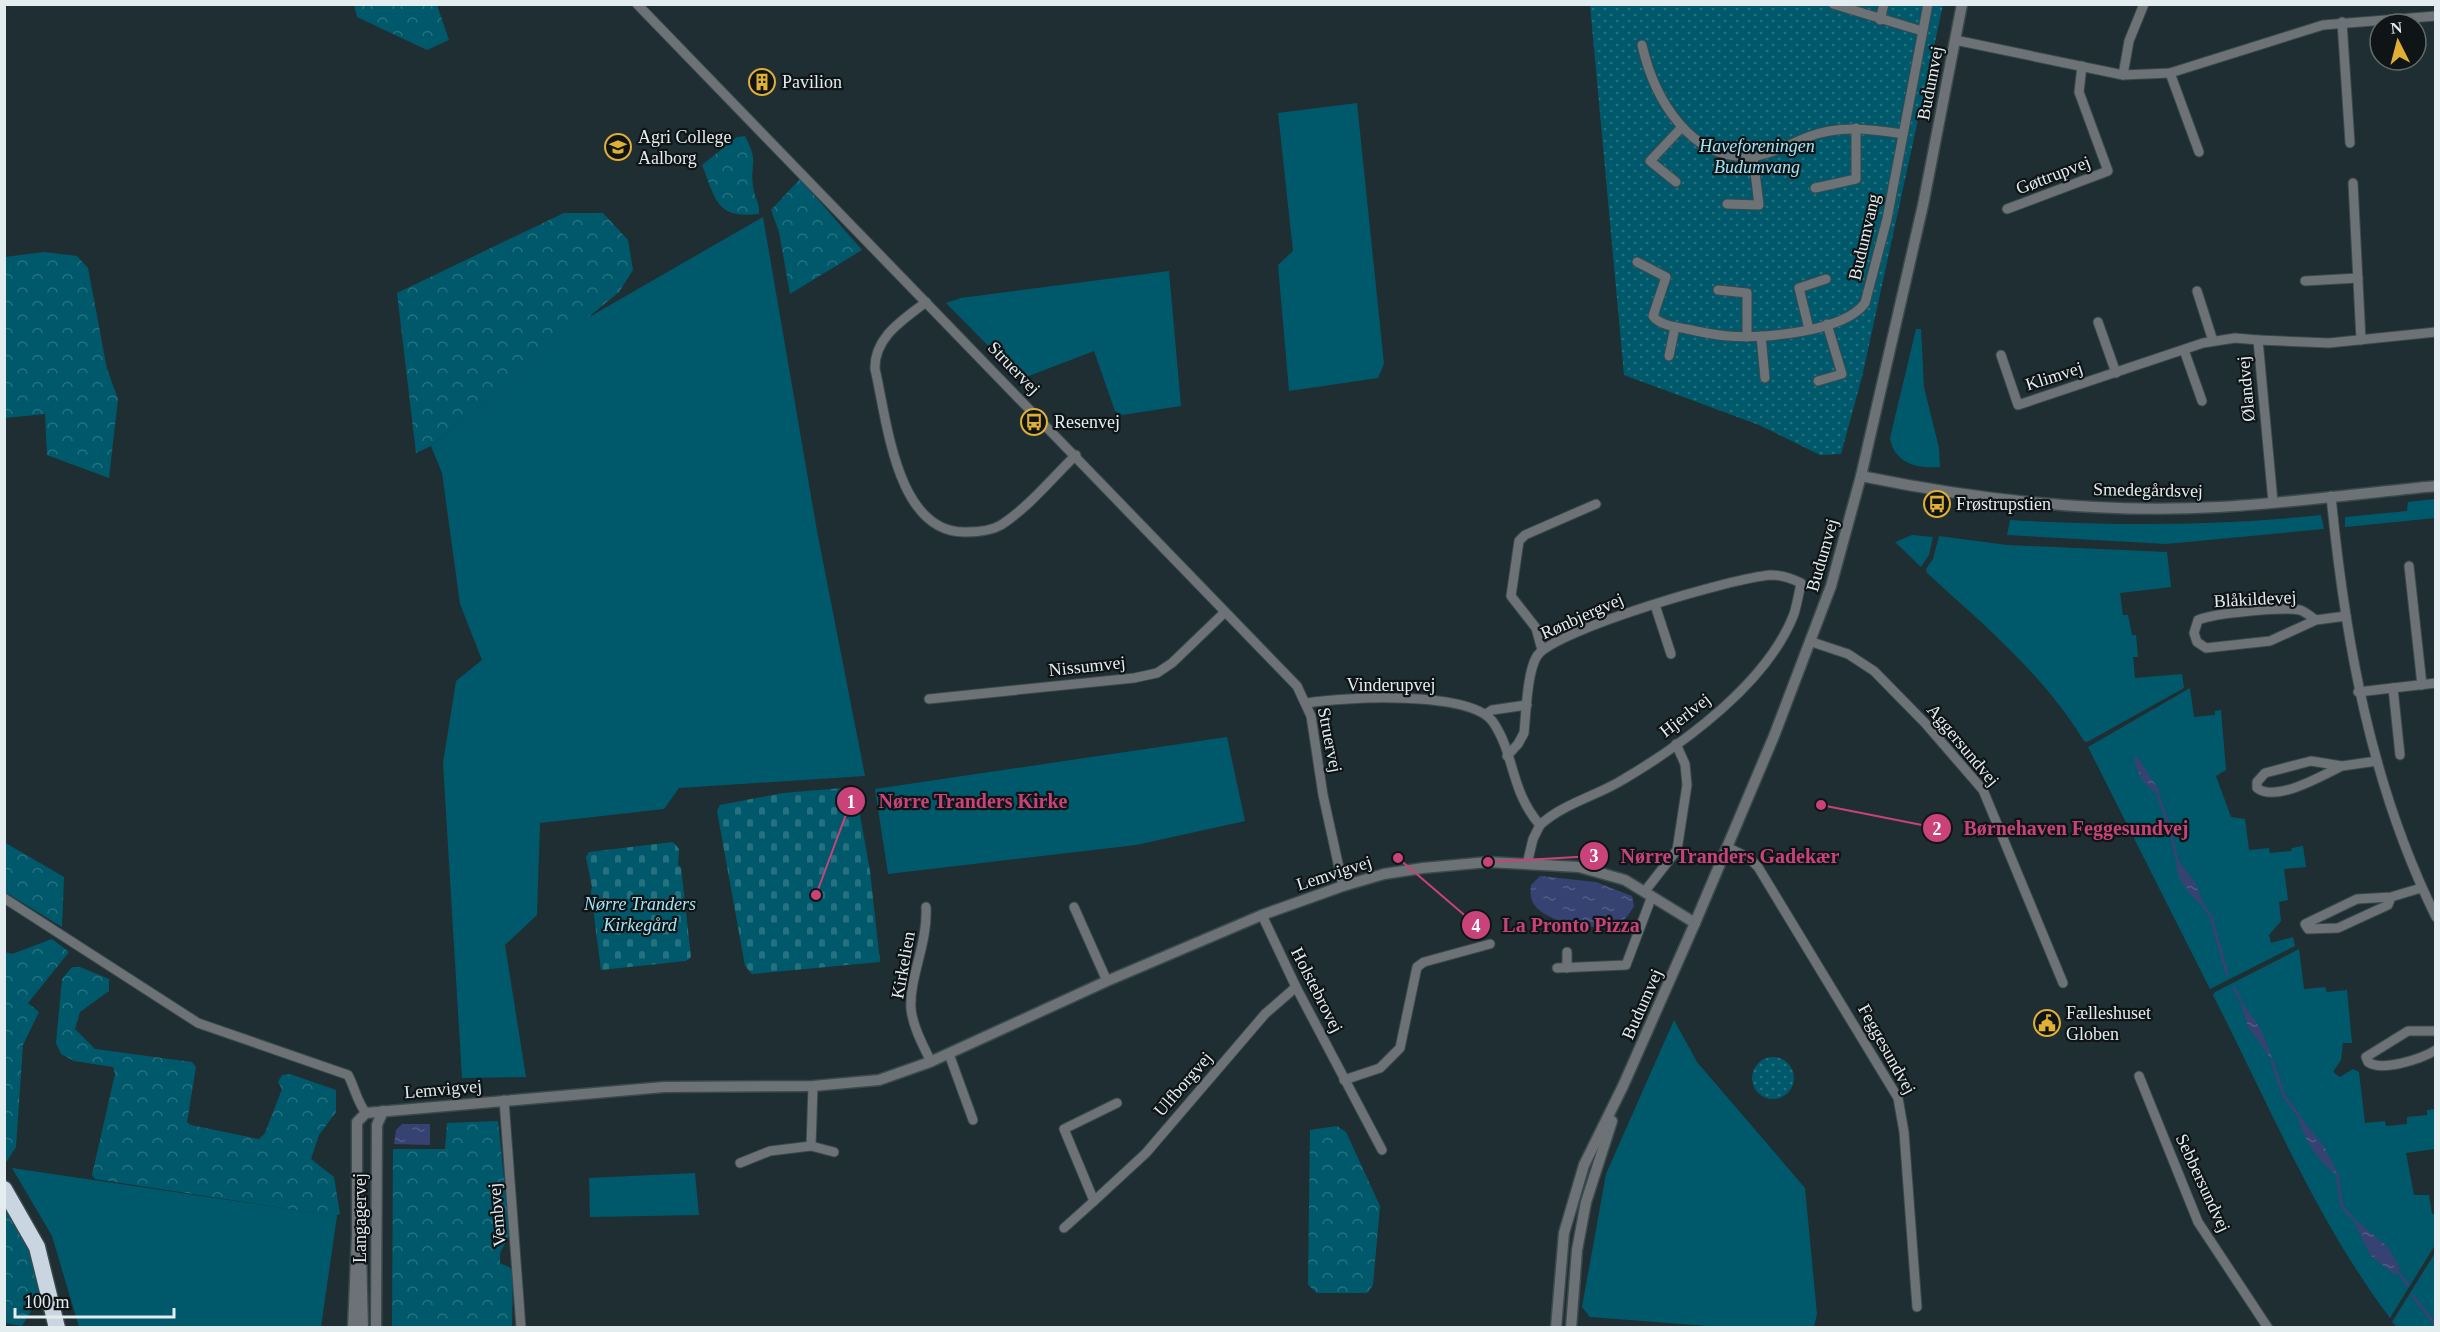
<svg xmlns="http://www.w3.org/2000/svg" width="2440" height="1332" font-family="Georgia,serif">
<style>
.grass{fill:#00596b}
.forest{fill:url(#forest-crowns)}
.cemetery{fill:url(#cemetery-stones)}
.park{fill:url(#park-dots)}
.water{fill:url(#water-ripples)}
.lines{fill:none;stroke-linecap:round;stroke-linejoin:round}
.stream{stroke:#354272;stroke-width:3}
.minor-casing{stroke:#3a494c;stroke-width:11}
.tertiary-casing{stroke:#3a494c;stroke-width:13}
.motorway-casing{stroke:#3a494c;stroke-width:19}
.minor{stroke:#6d7277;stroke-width:9}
.tertiary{stroke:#6d7277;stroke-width:10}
.motorway{stroke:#c9d6e1;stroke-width:16}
.labels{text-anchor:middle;stroke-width:4.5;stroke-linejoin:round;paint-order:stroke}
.poi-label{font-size:18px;fill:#e3ecef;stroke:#0f1517;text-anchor:start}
.street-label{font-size:18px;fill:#e3ecef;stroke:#0f1517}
.park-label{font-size:18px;font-style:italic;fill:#a5e3f6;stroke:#0f1517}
.leader{fill:none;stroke:#c94279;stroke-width:2}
.callout-dot{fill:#c94279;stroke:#0f1517;stroke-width:2}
.mark-label{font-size:18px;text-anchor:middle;font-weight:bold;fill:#fff}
.callout-label{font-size:20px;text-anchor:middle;font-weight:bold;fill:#c94279;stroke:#0f1517;stroke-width:4.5;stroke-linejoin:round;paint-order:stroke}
</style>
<defs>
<pattern id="forest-crowns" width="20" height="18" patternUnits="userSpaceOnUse" patternTransform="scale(1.5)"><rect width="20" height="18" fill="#00596b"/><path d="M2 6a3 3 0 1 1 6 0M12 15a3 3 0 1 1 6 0" fill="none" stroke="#257180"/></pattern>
<pattern id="cemetery-stones" width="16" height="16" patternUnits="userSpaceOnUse" patternTransform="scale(1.5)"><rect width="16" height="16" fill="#00596b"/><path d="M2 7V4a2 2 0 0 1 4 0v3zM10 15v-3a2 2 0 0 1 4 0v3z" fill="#257180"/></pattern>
<pattern id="park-dots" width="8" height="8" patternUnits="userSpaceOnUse" patternTransform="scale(1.5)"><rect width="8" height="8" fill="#00596b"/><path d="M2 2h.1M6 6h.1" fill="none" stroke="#257180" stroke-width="1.8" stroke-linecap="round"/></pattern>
<pattern id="water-ripples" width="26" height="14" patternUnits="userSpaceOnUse" patternTransform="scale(1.5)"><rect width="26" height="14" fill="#354272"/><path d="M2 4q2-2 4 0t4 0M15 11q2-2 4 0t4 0" fill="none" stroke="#525d86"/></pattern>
</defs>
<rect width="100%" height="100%" fill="#1f2e32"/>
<g class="grass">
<path d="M 1357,103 L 1384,364 L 1378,378 L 1289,391 L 1278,265 L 1293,251 L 1278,113 Z"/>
<path d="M 763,217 L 817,531 L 865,776 L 679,788 L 664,809 L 540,823 L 537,915 L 505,945 L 526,1077 L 462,1078 L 443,763 L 456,681 L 482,660 L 460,604 L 442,473 L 431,446 L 584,320 Z"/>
<path d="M 1169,271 L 1181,406 L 1122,415 L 1115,411 L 1094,351 L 1021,379 L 946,303 L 961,298 Z"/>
<path d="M 1916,329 L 1921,329 L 1924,387 L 1939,448 L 1940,467 C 1917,469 1894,463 1890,438 Z"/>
<path d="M 2435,499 L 2435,518 L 2345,527 L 2345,517 L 2407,511 L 2408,502 Z"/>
<path d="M 2321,515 L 2324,529 L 2166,544 L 2007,535 L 2010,520 C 2115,526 2217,526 2321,515 Z"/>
<path d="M 1912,535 L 1933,537 L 1929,555 L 1921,567 L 1895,542 Z"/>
<path d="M 1939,536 L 2007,545 L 2167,552 L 2171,587 L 2120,593 L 2123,615 L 2128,615 L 2132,635 L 2136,635 L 2138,657 L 2133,657 L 2135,678 L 2182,674 L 2184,688 L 2087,742 L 2084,741 C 2043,674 1984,625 1927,573 L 1926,569 L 1933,559 Z"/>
<path d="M 2190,688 L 2194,717 L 2215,715 L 2215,711 L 2221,710 L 2226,770 L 2216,776 L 2231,817 L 2245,819 L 2249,850 L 2269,848 L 2270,853 L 2291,851 L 2292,848 L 2303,846 L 2306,867 L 2284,869 L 2288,900 L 2279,902 L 2281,921 L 2269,935 L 2271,943 L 2293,937 L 2295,946 L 2210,989 L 2088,747 Z"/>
<path d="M 1227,737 L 1245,821 L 1136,845 L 888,874 L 875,789 Z"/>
<path d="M 2299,949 L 2304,989 L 2325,987 L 2327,992 L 2347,990 L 2352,1043 L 2343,1043 L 2341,1060 L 2333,1072 L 2340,1077 L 2353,1069 L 2359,1072 L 2365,1123 L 2385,1121 L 2386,1126 L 2407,1124 L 2407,1117 L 2427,1115 L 2427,1110 L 2435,1109 L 2435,1149 L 2406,1153 L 2414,1195 L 2429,1195 L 2432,1214 L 2435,1214 L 2435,1245 L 2390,1318 C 2318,1223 2267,1101 2213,995 L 2215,992 Z"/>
<path d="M 1674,1020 L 1697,1062 L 1805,1188 L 1817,1314 L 1814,1327 L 1721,1327 L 1590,1317 L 1582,1307 L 1606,1174 Z"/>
<path d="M 12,1168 L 337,1216 L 321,1327 L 79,1327 L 52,1236 Z"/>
<path d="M 695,1173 L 699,1215 L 590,1217 L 589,1178 Z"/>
<path d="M 2435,1253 L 2435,1327 L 2397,1327 L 2392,1322 Z"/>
</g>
<g class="forest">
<path d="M 354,5 L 437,5 L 449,40 L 427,50 L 357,17 Z"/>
<path d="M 745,136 C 759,163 750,161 753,186 C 754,197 760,203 759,214 C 717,219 716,201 702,165 L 737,137 Z"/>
<path d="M 800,179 L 862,250 L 790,294 L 779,232 L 771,210 Z"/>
<path d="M 564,213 L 603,213 L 628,240 L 633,270 L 619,292 L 431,446 L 416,453 L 397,293 Z"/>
<path d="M 44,252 L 77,256 L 88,268 L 107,369 L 118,399 L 109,478 L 47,455 L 45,414 L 5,418 L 5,257 Z"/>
<path d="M 4,842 L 64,877 L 62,927 L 5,892 Z"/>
<path d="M 52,939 L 69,952 L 28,1003 L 39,1012 L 23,1045 L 16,1147 L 5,1164 L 5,952 L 12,954 Z"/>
<path d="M 72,967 L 80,967 L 109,979 L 109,991 L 80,1012 L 75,1029 L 95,1049 L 192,1062 L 196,1067 L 187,1122 L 191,1125 L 259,1139 L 265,1133 L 282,1089 L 278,1082 L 282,1075 L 290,1074 L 336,1090 L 336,1112 L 319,1135 L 311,1159 L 334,1177 L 340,1214 L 335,1216 L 95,1179 L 92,1175 L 115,1074 L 113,1067 L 74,1061 L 61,1054 L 56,1043 L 62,979 Z"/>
<path d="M 498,1121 L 510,1234 L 500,1253 L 500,1263 L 513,1269 L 512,1327 L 392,1328 L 393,1149 L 445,1149 L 447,1123 Z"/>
<path d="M 1337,1126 L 1346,1132 L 1380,1206 L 1373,1285 L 1367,1293 L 1317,1293 L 1308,1285 L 1310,1130 Z"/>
<path d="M 4,1202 L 29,1243 L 43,1291 L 22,1326 L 5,1323 Z"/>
</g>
<g class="cemetery">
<path d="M 855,787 L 870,871 L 880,962 L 752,974 L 745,966 L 717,811 L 720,805 L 783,793 Z"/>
<path d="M 673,842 L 679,849 L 678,865 L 681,867 L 691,957 L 686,961 L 601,970 L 591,892 L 592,887 L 586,857 L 589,852 Z"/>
</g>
<g class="park">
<path d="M 1590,5 L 1943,5 L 1862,377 L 1841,454 L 1820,455 L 1759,425 L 1624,375 Z"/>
<circle cx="1773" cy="1078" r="21"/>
</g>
<g class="water">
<path d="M 2137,756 L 2159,790 L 2158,795 C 2143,784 2138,776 2134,759 Z"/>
<path d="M 2177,859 L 2195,882 L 2205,908 C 2191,897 2173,878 2177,859 Z"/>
<path d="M 1540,876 L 1596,882 L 1632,896 L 1634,906 C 1631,911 1627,918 1622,921 C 1602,934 1551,924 1536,907 C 1530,900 1530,893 1531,885 Z"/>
<path d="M 2239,998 L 2261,1029 L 2274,1063 L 2248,1027 Z"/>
<path d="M 2297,1113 L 2324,1146 L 2339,1176 C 2320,1166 2300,1134 2297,1113 Z"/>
<path d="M 402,1124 L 430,1124 L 430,1145 L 394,1144 L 396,1130 Z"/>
<path d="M 2351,1216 L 2388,1247 L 2400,1268 L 2395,1275 L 2370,1255 Z"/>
</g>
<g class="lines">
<g class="stream">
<path d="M 2158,795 L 2170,829 L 2177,860"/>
<path d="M 2203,905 L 2211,917 L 2227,974"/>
<path d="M 2234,988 L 2240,999"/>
<path d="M 2272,1061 L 2284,1096 L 2299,1116"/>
<path d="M 2337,1174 L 2342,1207 L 2352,1217"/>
<path d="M 2397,1270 L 2408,1285"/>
<path d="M 2413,1296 L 2436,1325"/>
</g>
<defs>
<g id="minor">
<path d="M 637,4 L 1297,686 L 1311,716 L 1323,795 L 1343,886"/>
<path d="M 1833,4 L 1922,31"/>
<path d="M 1880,20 L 1884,4"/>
<path d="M 2342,22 L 2350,143"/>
<path d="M 1955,40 L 2123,75 L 2170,73 L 2323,25 L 2436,16"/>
<path d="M 1642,45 C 1654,98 1691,164 1756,156 C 1774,153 1790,144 1808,137 C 1839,125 1870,129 1903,134"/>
<path d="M 2170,73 L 2199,152"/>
<path d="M 2123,75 L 2129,41 L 2144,4"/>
<path d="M 1676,182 L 1650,161 L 1682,127"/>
<path d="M 2353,183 L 2361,340"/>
<path d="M 1815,188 L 1856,179 L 1856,128"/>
<path d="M 1727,204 L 1759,205 L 1753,156"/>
<path d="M 2007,209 L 2108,171 L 2079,92 L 2082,66"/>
<path d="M 1637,262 L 1666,277 L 1653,316 C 1659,325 1676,327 1687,329 C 1700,332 1714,335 1728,336 C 1762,339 1844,332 1865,303 L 1887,219 L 1928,4"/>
<path d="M 2305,281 L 2358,278"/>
<path d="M 1718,290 L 1747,293 L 1747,337"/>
<path d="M 2197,291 L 2213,341"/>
<path d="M 926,302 C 903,320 874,337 875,369 C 887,419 896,534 966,532 C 977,532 991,531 1001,525 C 1029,507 1052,478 1076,455"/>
<path d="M 2098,322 L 2116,373"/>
<path d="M 1809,329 L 1799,288 L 1826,279"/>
<path d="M 1761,336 L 1765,378"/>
<path d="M 2184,350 L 2202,401"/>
<path d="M 2001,355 L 2018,405 L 2203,343 L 2235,338 L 2258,340"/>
<path d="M 1669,356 L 1675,327"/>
<path d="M 1818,381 L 1842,374 L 1827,324"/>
<path d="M 2331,496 C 2345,640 2371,786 2436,917"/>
<path d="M 2273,502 L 2258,340 L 2329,343 L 2436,332"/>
<path d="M 2409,566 L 2422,685"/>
<path d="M 1655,605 L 1671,654"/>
<path d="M 2316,620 L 2270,641 L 2206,648 L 2197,642 L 2194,633 L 2198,620 C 2215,613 2281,607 2300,610 C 2306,612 2311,617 2316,620 L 2346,616"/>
<path d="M 1812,642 L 1848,654 L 1874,671 L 1925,723 L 1983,790 L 2063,983"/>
<path d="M 1542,650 L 1536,628 L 1511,596 L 1519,541 L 1525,535 L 1596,504"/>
<path d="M 2393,688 L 2400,755"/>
<path d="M 2358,692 L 2436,683"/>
<path d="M 929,699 L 1134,678 L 1157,673 L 1172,663 L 1225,612"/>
<path d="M 1307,703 C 1344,697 1470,690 1493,722 C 1515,754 1510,791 1540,825 L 1533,839 L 1527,864"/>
<path d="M 1486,714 L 1492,710 L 1527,705"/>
<path d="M 1507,756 L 1518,744 L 1524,733 C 1526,714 1527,672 1537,656 C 1554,630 1735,577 1771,575 C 1782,575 1791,578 1801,583 C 1799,593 1797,604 1794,614 C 1768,682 1685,743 1624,779 C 1597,796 1564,803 1540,825"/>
<path d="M 2342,766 C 2323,775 2276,803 2257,788 L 2257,782 L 2265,773 L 2311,761 L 2342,766 L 2377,761"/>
<path d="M 1727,847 L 1749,858 L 1758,867 L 1898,1098 L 1904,1132 L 1917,1307"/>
<path d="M 1645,891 L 1677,850 L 1687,785 L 1685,764 L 1676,744"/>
<path d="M 2391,897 L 2388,905 L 2338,928 L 2308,929 L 2305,924 L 2357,899 L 2391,897 L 2421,888"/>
<path d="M 4,898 L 198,1023 L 348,1075 C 355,1088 357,1102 366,1113"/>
<path d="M 926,907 C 928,944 909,977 911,1009 C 913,1027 923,1045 931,1062"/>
<path d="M 1074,907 L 1107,981"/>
<path d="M 1262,915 L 1296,987 L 1382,1150"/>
<path d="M 1567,952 L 1567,968"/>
<path d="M 1557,968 L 1626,965 L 1652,896"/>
<path d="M 2436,1031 L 2408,1031 L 2366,1057 L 2368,1062 C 2382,1072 2421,1059 2436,1050"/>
<path d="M 949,1054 L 973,1120"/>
<path d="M 2139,1076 L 2198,1222 L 2268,1328"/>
<path d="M 1344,1080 L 1380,1068 L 1400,1048 L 1417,967 L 1424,962 L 1490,944"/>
<path d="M 504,1100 L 521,1328"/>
<path d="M 1117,1103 L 1064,1129 L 1094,1201 L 1146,1153 L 1265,1014 L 1296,987"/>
<path d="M 811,1146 L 834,1152"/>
<path d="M 740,1163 L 770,1151 L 811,1146 L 813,1086"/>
<path d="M 1064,1228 L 1094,1201"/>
</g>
<g id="tertiary">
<path d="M 1861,476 C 1978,500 2098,514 2218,507 C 2291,503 2363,493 2436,486"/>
<path d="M 361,1249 L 363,1328"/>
<path d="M 353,1328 L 357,1234 L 357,1122 L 366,1113 L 664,1087 L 813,1086 L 879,1080 L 930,1062 L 1107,981 L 1262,915 L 1343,886 L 1384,874 L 1423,868 L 1488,862 L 1579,867 L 1625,880 L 1695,923"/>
<path d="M 376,1328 L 377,1125 L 383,1111"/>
<path d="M 1556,1328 L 1564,1233 L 1584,1165 L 1623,1086 L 1695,923 L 1774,736 L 1831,586 L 1861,476 L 1923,205 L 1962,4"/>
<path d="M 1571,1328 L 1577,1250 L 1586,1202 L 1612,1121"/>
</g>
<path id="motorway" d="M 4,1189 L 37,1247 L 57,1328"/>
</defs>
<use href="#minor" class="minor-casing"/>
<use href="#tertiary" class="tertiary-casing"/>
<use href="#motorway" class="motorway-casing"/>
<use href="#minor" class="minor"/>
<use href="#tertiary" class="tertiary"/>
<use href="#motorway" class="motorway"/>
</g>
<defs>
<symbol id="building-ring" viewBox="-11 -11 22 22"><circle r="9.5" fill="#0f1517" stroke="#e1af34" stroke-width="1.5"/><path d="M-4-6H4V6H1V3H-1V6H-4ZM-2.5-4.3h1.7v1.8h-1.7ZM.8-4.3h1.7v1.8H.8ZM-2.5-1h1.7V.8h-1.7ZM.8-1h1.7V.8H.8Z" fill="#e1af34"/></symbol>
<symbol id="university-ring" viewBox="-11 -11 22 22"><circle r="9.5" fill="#0f1517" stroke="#e1af34" stroke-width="1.5"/><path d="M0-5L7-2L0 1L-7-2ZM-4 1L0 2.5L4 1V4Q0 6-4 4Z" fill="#e1af34"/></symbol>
<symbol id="bus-ring" viewBox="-11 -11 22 22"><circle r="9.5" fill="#0f1517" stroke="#e1af34" stroke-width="1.5"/><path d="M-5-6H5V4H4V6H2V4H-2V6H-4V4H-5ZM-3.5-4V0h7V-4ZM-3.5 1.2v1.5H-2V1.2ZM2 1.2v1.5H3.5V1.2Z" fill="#e1af34"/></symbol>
<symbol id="civic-ring" viewBox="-11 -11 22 22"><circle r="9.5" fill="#0f1517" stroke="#e1af34" stroke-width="1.5"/><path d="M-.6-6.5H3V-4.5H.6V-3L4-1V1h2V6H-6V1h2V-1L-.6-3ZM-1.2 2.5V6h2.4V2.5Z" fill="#e1af34"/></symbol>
</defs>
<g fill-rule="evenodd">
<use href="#building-ring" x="747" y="67" width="30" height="30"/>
<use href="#university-ring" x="603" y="132" width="30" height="30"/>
<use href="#bus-ring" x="1019" y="407" width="30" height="30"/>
<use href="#bus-ring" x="1922" y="489" width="30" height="30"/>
<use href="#civic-ring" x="2032" y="1008" width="30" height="30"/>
</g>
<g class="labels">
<g class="poi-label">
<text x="782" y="88">Pavilion</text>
<text x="638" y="143">Agri College<tspan x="638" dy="21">Aalborg</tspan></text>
<text x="1054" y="428">Resenvej</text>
<text x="1956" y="510">Frøstrupstien</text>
<text x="2066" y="1019">Fælleshuset<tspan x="2066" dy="21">Globen</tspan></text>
</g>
<g class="street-label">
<text transform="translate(1930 83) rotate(-79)" y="6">Budumvej</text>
<text transform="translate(2053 175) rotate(-21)" y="6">Gøttrupvej</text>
<text transform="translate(1864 237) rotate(-77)" y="6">Budumvang</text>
<text transform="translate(1014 368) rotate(46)" y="6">Struervej</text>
<text transform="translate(2054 376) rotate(-18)" y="6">Klimvej</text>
<text transform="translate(2246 389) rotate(-95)" y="6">Ølandvej</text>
<text transform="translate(2148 490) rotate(1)" y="6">Smedegårdsvej</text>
<text transform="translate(1822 555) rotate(-74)" y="6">Budumvej</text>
<text transform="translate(2255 599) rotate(-3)" y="6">Blåkildevej</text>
<text transform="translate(1582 616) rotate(-24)" y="6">Rønbjergvej</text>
<text transform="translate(1087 666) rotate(-6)" y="6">Nissumvej</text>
<text x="1391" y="691">Vinderupvej</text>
<text transform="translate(1685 715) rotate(-38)" y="6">Hjerlvej</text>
<text transform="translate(1330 740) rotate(79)" y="6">Struervej</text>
<text transform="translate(1963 745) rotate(50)" y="6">Aggersundvej</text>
<text transform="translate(1334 873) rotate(-18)" y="6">Lemvigvej</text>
<text transform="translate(903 965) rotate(-80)" y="6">Kirkelien</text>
<text transform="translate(1317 990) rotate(63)" y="6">Holstebrovej</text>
<text transform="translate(1642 1004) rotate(-66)" y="6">Budumvej</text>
<text transform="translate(1887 1049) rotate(61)" y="6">Feggesundvej</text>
<text transform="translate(1183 1084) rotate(-49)" y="6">Ulfborgvej</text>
<text transform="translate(443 1089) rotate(-5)" y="6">Lemvigvej</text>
<text transform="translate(2203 1183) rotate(65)" y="6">Sebbersundvej</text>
<text transform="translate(497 1215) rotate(-95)" y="6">Vembvej</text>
<text transform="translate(360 1218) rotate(-90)" y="6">Langagervej</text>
</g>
<g class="park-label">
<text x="1757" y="152">Haveforeningen<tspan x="1757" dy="21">Budumvang</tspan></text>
<text x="640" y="910">Nørre Tranders<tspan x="640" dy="21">Kirkegård</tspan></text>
</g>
</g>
<path class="leader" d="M816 895L851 801M1821 805L1937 828M1488 862L1594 856M1398 858L1476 925"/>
<g class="callout-dot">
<circle cx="816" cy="895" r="6"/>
<circle cx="1821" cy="805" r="6"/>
<circle cx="1488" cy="862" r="6"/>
<circle cx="1398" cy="858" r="6"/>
<circle cx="851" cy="801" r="15"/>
<circle cx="1937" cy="828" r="15"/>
<circle cx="1594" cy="856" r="15"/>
<circle cx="1476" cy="925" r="15"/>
</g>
<g class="mark-label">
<text x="851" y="808">1</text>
<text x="1937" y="835">2</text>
<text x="1594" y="862">3</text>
<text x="1476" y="932">4</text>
</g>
<g class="callout-label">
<text x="973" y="808">Nørre Tranders Kirke</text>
<text x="2076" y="835">Børnehaven Feggesundvej</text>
<text x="1730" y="863">Nørre Tranders Gadekær</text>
<text x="1571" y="932">La Pronto Pizza</text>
</g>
<rect width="2440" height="1332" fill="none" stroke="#e3ecef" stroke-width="12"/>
<g transform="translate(2398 42) rotate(354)"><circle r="28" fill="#0f1517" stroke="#646b6d" stroke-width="1.5"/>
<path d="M0-4.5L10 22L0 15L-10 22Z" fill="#e1af34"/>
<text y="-9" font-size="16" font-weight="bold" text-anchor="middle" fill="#e3ecef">N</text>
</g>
<path d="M15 1308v9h159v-9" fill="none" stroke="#e3ecef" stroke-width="3"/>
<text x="24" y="1308" font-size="18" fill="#e3ecef" stroke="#0f1517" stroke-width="4.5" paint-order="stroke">100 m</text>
</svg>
